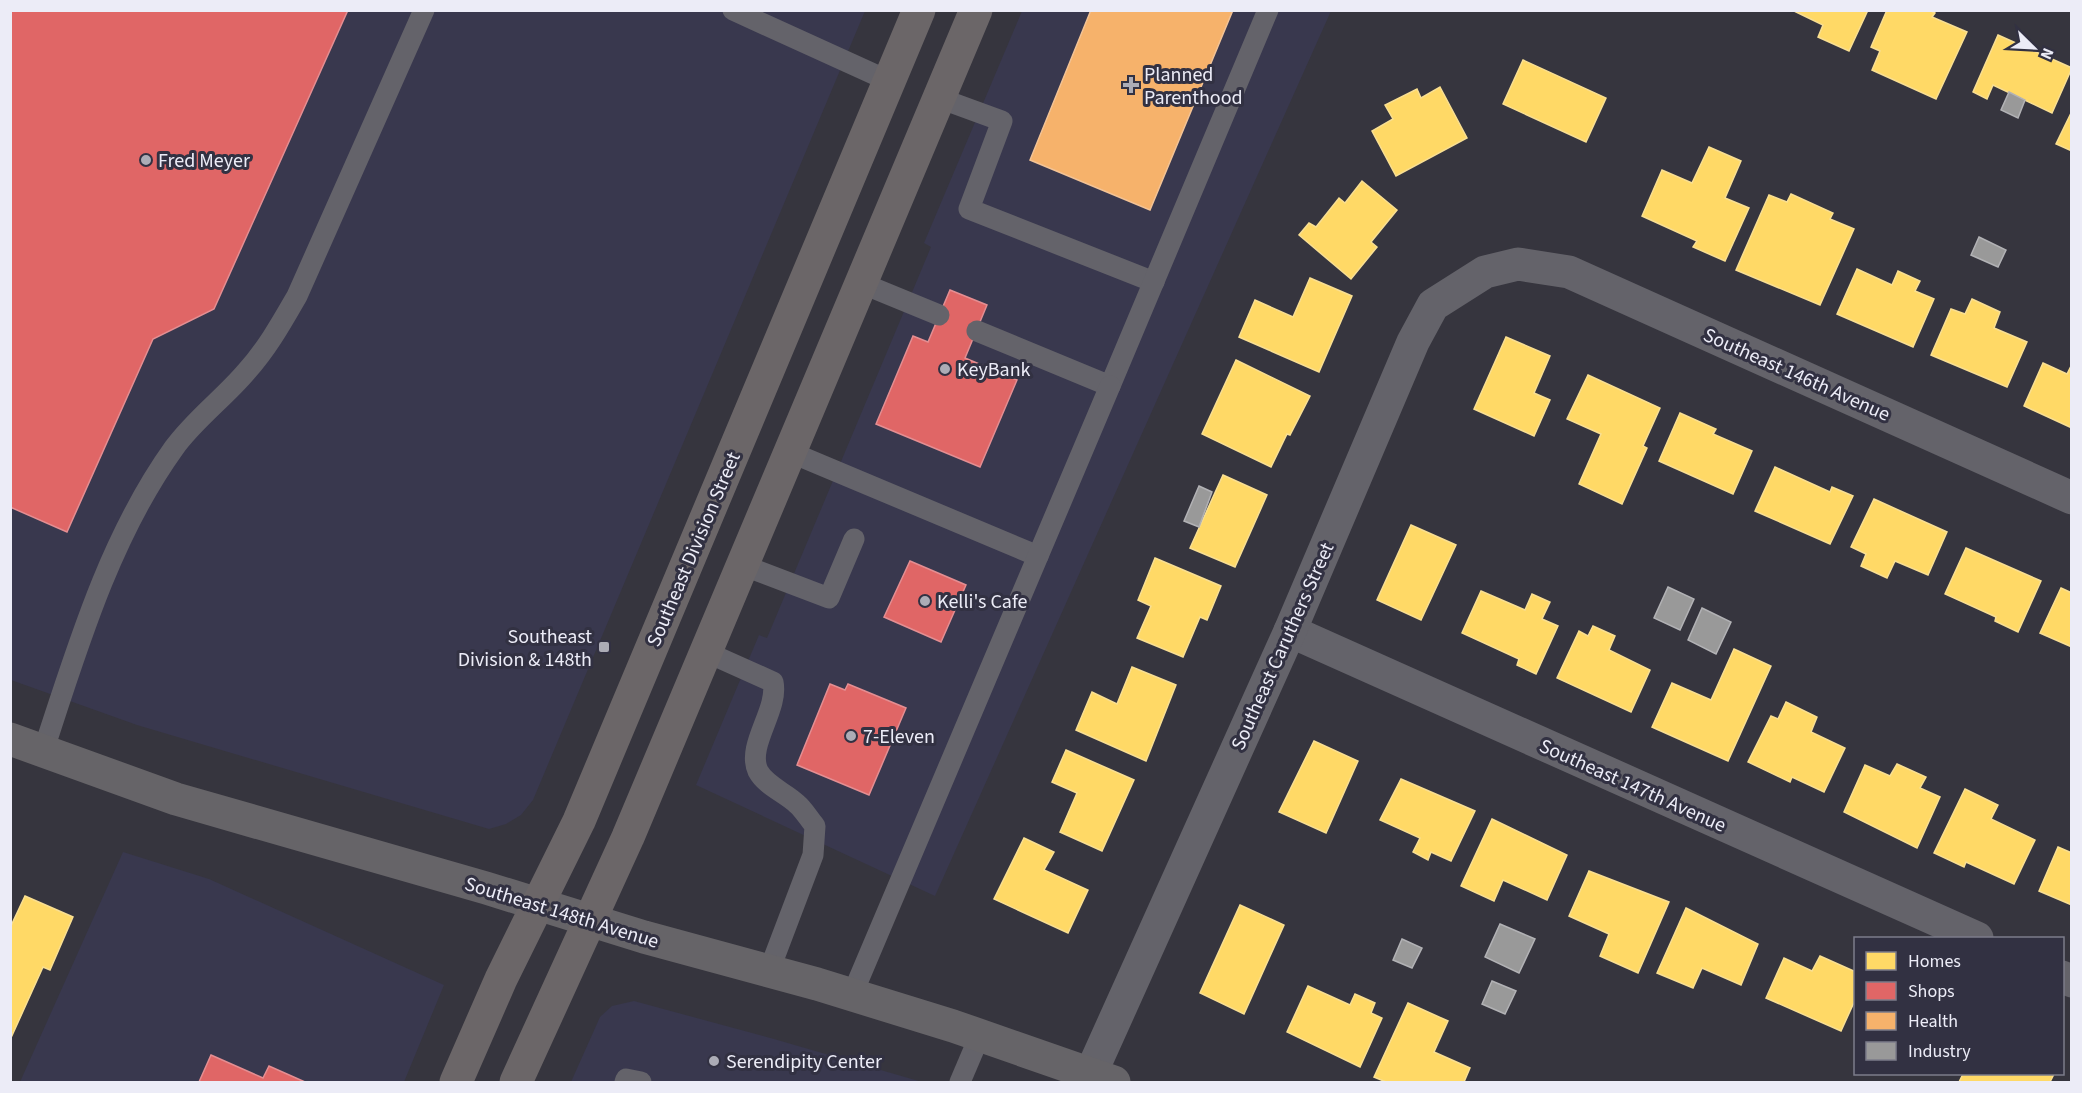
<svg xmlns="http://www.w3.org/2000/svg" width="2082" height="1093" font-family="'Source Sans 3',sans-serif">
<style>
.built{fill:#39384e}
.homes{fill:#ffd966;stroke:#f9df92;stroke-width:1.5}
.shops{fill:#e06666;stroke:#e48e92;stroke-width:1.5}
.health{fill:#f6b26b;stroke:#f3c395;stroke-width:1.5}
.industry{fill:#999;stroke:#b2b2b5;stroke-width:1.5}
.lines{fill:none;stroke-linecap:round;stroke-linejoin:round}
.service{stroke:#64636a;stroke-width:21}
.minor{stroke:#64636a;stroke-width:33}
.secondary{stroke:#666468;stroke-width:33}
.primary{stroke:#6b6668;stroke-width:33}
.poi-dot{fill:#acacb6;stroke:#323142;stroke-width:2}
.labels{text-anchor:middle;stroke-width:6;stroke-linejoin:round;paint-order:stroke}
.poi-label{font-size:20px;fill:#ececf7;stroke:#323142;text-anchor:start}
.street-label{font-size:20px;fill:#ececf7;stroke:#323142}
</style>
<rect width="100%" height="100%" fill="#36353e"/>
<g class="built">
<path d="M 10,11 L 865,11 L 533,800 L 521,815 L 506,824 L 489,829 L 137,725 L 11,680 Z"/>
<path d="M 1022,11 L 1331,11 L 935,896 L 696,785 L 759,635 L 767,638 L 931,247 L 924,243 Z"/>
<path d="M 123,852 L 209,879 L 444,985 L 404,1082 L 20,1082 Z"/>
<path d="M 634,1001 L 774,1039 L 922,1082 L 571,1082 L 600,1017 L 612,1006 Z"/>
</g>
<g class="homes">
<path d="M 1792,10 L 1868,10 L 1849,51 L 1818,37 L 1823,25 Z"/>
<path d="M 1887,10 L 1929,10 L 1935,13 L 1932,17 L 1967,32 L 1936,99 L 1872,70 L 1880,51 L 1871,47 Z"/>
<path d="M 1998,35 L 2072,68 L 2052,113 L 1993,85 L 1987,99 L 1973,92 Z"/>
<path d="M 1523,60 L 1606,98 L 1586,142 L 1503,104 Z"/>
<path d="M 1440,87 L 1467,138 L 1396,176 L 1372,131 L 1393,119 L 1385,105 L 1417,89 L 1421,98 Z"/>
<path d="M 2072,111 L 2072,151 L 2056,144 Z"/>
<path d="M 1709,147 L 1741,161 L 1725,198 L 1749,208 L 1725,261 L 1693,247 L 1697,241 L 1642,216 L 1662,170 L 1692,183 Z"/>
<path d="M 1362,181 L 1397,210 L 1371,242 L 1377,247 L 1351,279 L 1299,235 L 1309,223 L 1316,227 L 1339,198 L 1345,203 Z"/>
<path d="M 1791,194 L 1833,213 L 1830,219 L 1854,229 L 1820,305 L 1736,270 L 1769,195 L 1787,202 Z"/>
<path d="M 1857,269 L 1892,285 L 1898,271 L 1920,281 L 1915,291 L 1934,299 L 1913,347 L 1837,314 Z"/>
<path d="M 1310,278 L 1352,296 L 1319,372 L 1239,337 L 1255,300 L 1293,317 Z"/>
<path d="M 1972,299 L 2000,312 L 1994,328 L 2027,342 L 2007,387 L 1931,355 L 1951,309 L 1965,314 Z"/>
<path d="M 1506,337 L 1550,356 L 1534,393 L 1550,400 L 1534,436 L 1474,409 Z"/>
<path d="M 1236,360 L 1310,396 L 1290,435 L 1287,434 L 1271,467 L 1202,434 Z"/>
<path d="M 2043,363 L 2067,374 L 2072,364 L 2072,428 L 2024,406 Z"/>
<path d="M 1588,375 L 1660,408 L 1643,446 L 1647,448 L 1622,504 L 1579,484 L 1601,434 L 1567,419 Z"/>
<path d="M 1680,413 L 1716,429 L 1713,434 L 1752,451 L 1733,494 L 1659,461 Z"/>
<path d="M 1775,467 L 1830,492 L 1832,487 L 1853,496 L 1830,544 L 1755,511 Z"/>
<path d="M 1223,475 L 1267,495 L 1235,567 L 1190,548 Z"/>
<path d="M 1874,499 L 1947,532 L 1928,575 L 1895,561 L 1887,578 L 1861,566 L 1866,554 L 1851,547 Z"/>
<path d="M 1411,525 L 1456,545 L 1421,620 L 1377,600 Z"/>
<path d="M 1966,548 L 2041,581 L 2018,632 L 1995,621 L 1996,617 L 1945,594 Z"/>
<path d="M 1155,558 L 1221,586 L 1207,620 L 1200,617 L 1183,657 L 1137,638 L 1151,606 L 1138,600 Z"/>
<path d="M 2061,588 L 2072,593 L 2072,647 L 2040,633 Z"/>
<path d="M 1481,591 L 1525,610 L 1532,594 L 1550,602 L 1542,619 L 1558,626 L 1536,674 L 1517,665 L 1519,659 L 1462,633 Z"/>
<path d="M 1593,626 L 1615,636 L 1609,650 L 1650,670 L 1631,712 L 1557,678 L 1579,631 L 1588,636 Z"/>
<path d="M 1734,649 L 1771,666 L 1728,761 L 1652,727 L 1672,683 L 1711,700 Z"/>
<path d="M 1132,667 L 1176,685 L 1146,761 L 1076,730 L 1092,692 L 1117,704 Z"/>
<path d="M 1786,702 L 1817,717 L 1811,732 L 1845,748 L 1824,792 L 1792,777 L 1790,782 L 1748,762 L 1771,716 L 1778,719 Z"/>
<path d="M 1314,741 L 1358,761 L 1326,833 L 1279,812 Z"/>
<path d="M 1066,750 L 1134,780 L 1102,851 L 1060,832 L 1077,793 L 1052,782 Z"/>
<path d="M 1897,764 L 1926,777 L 1920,788 L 1940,797 L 1917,848 L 1844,812 L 1865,765 L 1890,776 Z"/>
<path d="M 1401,779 L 1475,811 L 1451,861 L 1431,852 L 1428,860 L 1413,852 L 1420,838 L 1380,820 Z"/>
<path d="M 1965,789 L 1998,805 L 1991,819 L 2035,840 L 2014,884 L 1966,862 L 1964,867 L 1934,853 Z"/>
<path d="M 1492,819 L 1567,855 L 1547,900 L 1503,880 L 1494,901 L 1461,886 Z"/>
<path d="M 1024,838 L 1054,852 L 1044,870 L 1088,890 L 1068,933 L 994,899 Z"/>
<path d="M 2058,847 L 2072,853 L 2072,905 L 2039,891 Z"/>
<path d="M 1589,871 L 1669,902 L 1638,973 L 1600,956 L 1609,934 L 1569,916 Z"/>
<path d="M 25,896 L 73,917 L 50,970 L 43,967 L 10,1040 L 10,928 Z"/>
<path d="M 1240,905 L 1284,925 L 1244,1014 L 1200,993 Z"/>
<path d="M 1686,908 L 1758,944 L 1741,985 L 1702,968 L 1693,988 L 1657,973 Z"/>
<path d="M 1820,956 L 1856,972 L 1856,998 L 1841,1031 L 1766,998 L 1784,958 L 1812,971 Z"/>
<path d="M 1308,986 L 1350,1005 L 1355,994 L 1375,1003 L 1371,1013 L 1382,1018 L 1360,1067 L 1287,1032 Z"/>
<path d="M 1408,1003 L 1448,1021 L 1434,1052 L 1470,1068 L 1464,1082 L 1386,1082 L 1374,1077 Z"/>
<path d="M 1963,1074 L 2054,1074 L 2050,1082 L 1959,1082 Z"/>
</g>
<g class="shops">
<path d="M 10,10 L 348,10 L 214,309 L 153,339 L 67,532 L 10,507 Z"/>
<path d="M 950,290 L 987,305 L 965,358 L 1017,380 L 980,467 L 876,424 L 913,336 L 928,342 Z"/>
<path d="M 910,561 L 966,585 L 941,642 L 884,617 Z"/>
<path d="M 830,684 L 845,690 L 848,684 L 906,708 L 869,795 L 797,765 Z"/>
<path d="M 211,1055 L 263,1078 L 269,1066 L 305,1082 L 199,1082 Z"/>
</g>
<path class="health" d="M 1091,10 L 1233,10 L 1150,210 L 1030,160 Z"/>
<g class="industry">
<path d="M 2009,92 L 2025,100 L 2018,118 L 2001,110 Z"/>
<path d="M 1979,237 L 2006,250 L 1998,267 L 1971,255 Z"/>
<path d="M 1199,486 L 1212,492 L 1199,527 L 1184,521 Z"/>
<path d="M 1668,587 L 1694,599 L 1680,630 L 1654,618 Z"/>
<path d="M 1702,608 L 1731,622 L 1716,654 L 1688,640 Z"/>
<path d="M 1500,924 L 1535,939 L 1519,973 L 1485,957 Z"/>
<path d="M 1402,939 L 1422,948 L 1412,968 L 1393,960 Z"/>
<path d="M 1492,981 L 1516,991 L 1505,1014 L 1482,1004 Z"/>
</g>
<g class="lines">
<g class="service">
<path d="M 733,10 L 889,81"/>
<path d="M 939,98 L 1002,121 L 969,209 L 1154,282"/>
<path d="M 861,283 L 939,315"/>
<path d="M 977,331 L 1110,386 L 1268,10"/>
<path d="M 790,452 L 1038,556"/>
<path d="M 742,565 L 829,598 L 854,539"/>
<path d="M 706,652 L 773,682 C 779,710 746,745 758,771 C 766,786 786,793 797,804 C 804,810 809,819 815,826 L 813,855 L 769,971"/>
<path d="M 43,752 C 77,648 110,537 174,448 C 194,420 224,398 246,372 C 267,349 282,322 297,296 L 424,10"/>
<path d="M 852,995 L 1110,386"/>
<path d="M 625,1082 L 626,1079 L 641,1082"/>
<path d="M 960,1082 L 980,1035"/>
</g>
<g class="minor">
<path d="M 1290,631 L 1977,938"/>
<path d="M 2062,977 L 2072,981"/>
<path d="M 1091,1073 L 1290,631 L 1413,342 L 1433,305 L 1485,272 L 1518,264 L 1569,272 L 2072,498"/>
</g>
<path class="secondary" d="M 10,739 L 176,799 L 486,888 L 644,937 L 817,984 L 953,1026 L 1114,1082"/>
<g class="primary">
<path d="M 456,1082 L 501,979 L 579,821 L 919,10"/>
<path d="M 516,1082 L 628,837 L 976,10"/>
</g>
</g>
<g class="poi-dot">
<path d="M1128 76h6v6h6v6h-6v6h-6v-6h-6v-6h6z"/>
<circle cx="146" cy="160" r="6"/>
<circle cx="945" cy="369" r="6"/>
<circle cx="925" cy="601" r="6"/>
<rect x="598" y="641" width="12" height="12" rx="3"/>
<circle cx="851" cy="736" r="6"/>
<circle cx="714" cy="1061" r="6"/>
</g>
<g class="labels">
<g class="poi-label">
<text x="1144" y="81">Planned<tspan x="1144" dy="23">Parenthood</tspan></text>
<text x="158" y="167">Fred Meyer</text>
<text x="957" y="376">KeyBank</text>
<text x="937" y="608">Kelli's Cafe</text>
<text x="592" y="643" text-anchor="end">Southeast<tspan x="592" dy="23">Division &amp; 148th</tspan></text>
<text x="863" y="743">7-Eleven</text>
<text x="726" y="1068">Serendipity Center</text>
</g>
<g class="street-label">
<text transform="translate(1797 374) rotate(24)" y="7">Southeast 146th Avenue</text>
<text transform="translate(693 549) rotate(-67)" y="7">Southeast Division Street</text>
<text transform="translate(1282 646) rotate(-66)" y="7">Southeast Caruthers Street</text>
<text transform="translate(1633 785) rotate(24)" y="7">Southeast 147th Avenue</text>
<text transform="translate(562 912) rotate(17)" y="7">Southeast 148th Avenue</text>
</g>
</g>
<rect width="2082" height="1093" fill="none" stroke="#ececf7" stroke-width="24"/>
<rect x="1854" y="937" width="210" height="138" fill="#323142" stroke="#7c7c8a" stroke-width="1.5"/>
<rect x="1866" y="952" width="30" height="18" fill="#ffd966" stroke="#7c7c8a" stroke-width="1.5"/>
<text x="1908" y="967" font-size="18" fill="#ececf7">Homes</text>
<rect x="1866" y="982" width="30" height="18" fill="#e06666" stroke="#7c7c8a" stroke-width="1.5"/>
<text x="1908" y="997" font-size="18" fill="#ececf7">Shops</text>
<rect x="1866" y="1012" width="30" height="18" fill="#f6b26b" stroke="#7c7c8a" stroke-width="1.5"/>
<text x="1908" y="1027" font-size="18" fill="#ececf7">Health</text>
<rect x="1866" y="1042" width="30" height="18" fill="#999999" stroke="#7c7c8a" stroke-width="1.5"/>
<text x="1908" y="1057" font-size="18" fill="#ececf7">Industry</text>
<g transform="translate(2034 48) rotate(114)" stroke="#323142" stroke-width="4.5" paint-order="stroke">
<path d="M0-4.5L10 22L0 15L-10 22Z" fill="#ececf7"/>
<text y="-9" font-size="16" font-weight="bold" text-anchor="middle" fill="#ececf7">N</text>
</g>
</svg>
